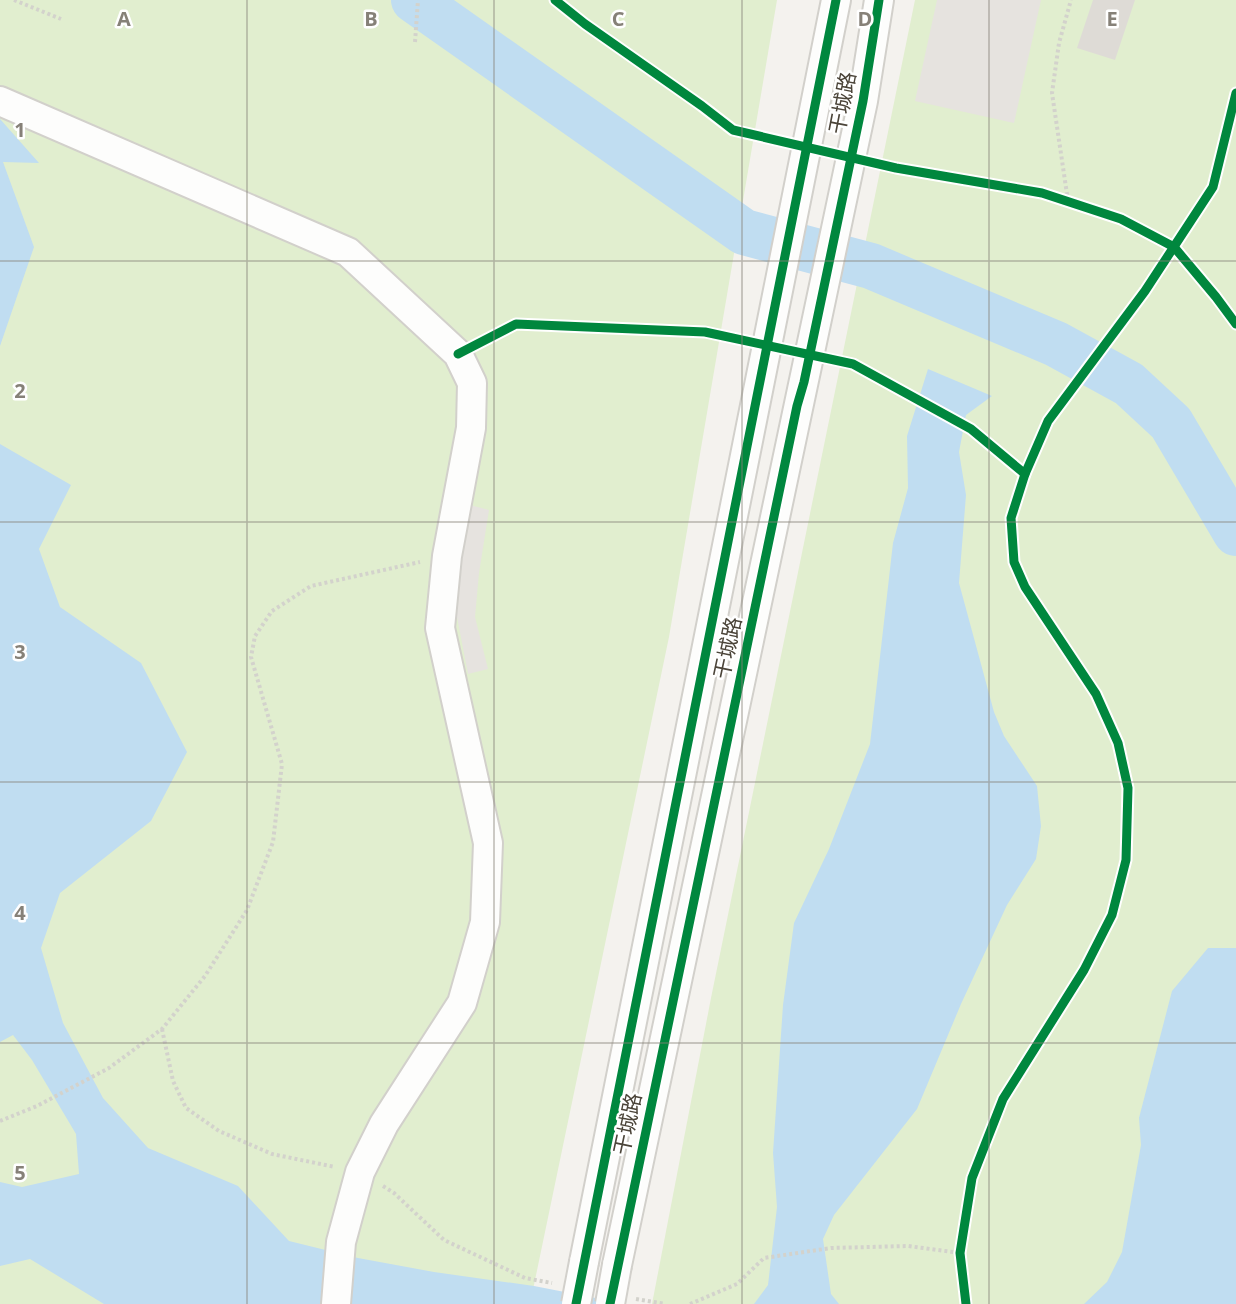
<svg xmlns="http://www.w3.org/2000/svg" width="1236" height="1304" font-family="'Open Sans','Noto Sans SC',sans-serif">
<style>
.green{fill:#e1eecf}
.parking{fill:#e6e3df}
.water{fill:#c0ddf1}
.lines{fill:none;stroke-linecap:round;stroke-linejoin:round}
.river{stroke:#c0ddf1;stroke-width:46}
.building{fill:#dedbd6}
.minor-casing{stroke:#d2d0cb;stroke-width:32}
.path{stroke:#d3d2cc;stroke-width:4;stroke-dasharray:3 3;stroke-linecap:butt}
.minor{stroke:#fdfdfc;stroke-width:28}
.minor-bridge-casing{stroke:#d2d0cb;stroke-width:32;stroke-linecap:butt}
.minor-bridge{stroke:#fdfdfc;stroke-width:28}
.cycleway-casing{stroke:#fff;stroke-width:13}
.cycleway{stroke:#00873e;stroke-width:9}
.grid{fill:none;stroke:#868178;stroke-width:1.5;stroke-opacity:0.55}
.labels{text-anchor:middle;stroke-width:5;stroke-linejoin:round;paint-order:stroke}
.street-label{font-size:21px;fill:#4b4439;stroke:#fff}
.grid-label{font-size:20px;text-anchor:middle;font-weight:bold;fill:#868178;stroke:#fff;stroke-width:5;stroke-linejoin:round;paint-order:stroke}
</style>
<rect width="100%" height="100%" fill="#f4f2ee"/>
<g class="green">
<path d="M 0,0 L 777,0 L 669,637 L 530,1304 L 0,1304 Z"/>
<path d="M 915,0 L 1236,0 L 1236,1304 L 652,1304 L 711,998 Z"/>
</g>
<g class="parking">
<path d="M 937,0 L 1041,0 L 1014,123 L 915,101 Z"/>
<path d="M 466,504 L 489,510 L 479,573 L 475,617 L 488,669 L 468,674 L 457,617 L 455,559 Z"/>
</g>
<g class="water">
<path d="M 0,119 L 39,163 L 3,162 L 34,247 L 0,346 Z"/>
<path d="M 928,369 L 992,396 L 966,415 L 959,452 L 966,495 L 959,583 L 994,712 L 1004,736 L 1037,786 L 1041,826 L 1036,859 L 1007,905 L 961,1004 L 917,1109 L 834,1215 L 823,1239 L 831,1294 L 839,1304 L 754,1304 L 768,1285 L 777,1207 L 773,1153 L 783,1005 L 794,923 L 829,849 L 870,744 L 893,543 L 908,488 L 907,436 Z"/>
<path d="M 0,444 L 71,485 L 39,549 L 60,607 L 141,663 L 187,752 L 151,821 L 60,893 L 41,948 L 63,1023 L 103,1098 L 148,1148 L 238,1186 L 289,1241 L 358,1258 L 434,1272 L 534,1286 L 626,1304 L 104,1304 L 30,1259 L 0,1266 L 0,1182 L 22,1187 L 79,1174 L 76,1134 L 32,1060 L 13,1035 L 0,1042 Z"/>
<path d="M 1208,948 L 1236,948 L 1236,1304 L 1084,1304 L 1107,1282 L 1122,1252 L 1141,1145 L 1139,1118 L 1172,991 Z"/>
</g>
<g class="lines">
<path class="river" d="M 414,0 L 744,232 L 871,266 L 1056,344 L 1129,384 L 1171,423 L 1236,533"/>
</g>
<path class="building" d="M 1093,0 L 1135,0 L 1115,60 L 1077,48 Z"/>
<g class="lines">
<defs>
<g id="minor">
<path d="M 0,101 L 348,252 L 458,354 L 472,383 L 471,428 L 447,556 L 440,628 L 488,843 L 485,922 L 462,1003 L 384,1124 L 360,1172 L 341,1242 L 336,1304"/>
<path d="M 584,1262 L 836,0"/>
<path d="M 617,1265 L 863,101 L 879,0"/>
</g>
</defs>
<use href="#minor" class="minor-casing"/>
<g class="path">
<path d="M 14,0 L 61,19"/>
<path d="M 415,42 L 418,0"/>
<path d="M 1068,201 L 1052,93 L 1059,43 L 1071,0"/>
<path d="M 162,1029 L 173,1081 L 186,1108 L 219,1131 L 272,1154 L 335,1167"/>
<path d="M 0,1121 L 37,1106 L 109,1068 L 162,1029 L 205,976 L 247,910 L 273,842 L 282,764 L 251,657 L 255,636 L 272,611 L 311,586 L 420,562"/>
<path d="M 383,1186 L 394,1193 L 444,1240 L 525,1278 L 552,1283"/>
<path d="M 636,1299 L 665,1304"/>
<path d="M 690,1304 L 737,1284 L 764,1258 L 831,1248 L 908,1246 L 960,1253"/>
</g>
<use href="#minor" class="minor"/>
<defs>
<g id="minor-bridge">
<path d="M 576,1304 L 584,1262"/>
<path d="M 610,1304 L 617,1265"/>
</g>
</defs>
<use href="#minor-bridge" class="minor-bridge-casing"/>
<use href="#minor-bridge" class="minor-bridge"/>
<defs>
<g id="cycleway">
<path d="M 555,0 L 585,24 L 702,106 L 733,130 L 896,168 L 1042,193 L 1121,219 L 1174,247 L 1216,297 L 1236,324"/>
<path d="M 458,354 L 516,324 L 705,332 L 853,364 L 971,429 L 1025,474"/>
<path d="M 576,1304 L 836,0"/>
<path d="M 610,1304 L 797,406 L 804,382 L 863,101 L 879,0"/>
<path d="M 966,1304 L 960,1253 L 972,1178 L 1003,1099 L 1084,970 L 1112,915 L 1126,860 L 1128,788 L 1118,743 L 1096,694 L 1025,587 L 1014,562 L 1011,518 L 1025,474 L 1048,421 L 1145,291 L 1213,187 L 1236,93"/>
</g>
</defs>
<use href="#cycleway" class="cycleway-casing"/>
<use href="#cycleway" class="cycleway"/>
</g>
<path class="grid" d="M 247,0 L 247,1304M 494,0 L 494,1304M 742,0 L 742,1304M 989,0 L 989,1304M 0,261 L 1236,261M 0,522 L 1236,522M 0,782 L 1236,782M 0,1043 L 1236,1043"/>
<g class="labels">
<g class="street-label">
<text transform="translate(843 103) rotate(-79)" y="7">干城路</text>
<text transform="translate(728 648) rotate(-78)" y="7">干城路</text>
<text transform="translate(628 1124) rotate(-78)" y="7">干城路</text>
</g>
</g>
<g class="grid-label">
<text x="124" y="26">A</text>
<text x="371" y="26">B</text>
<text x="618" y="26">C</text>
<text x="865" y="26">D</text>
<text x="1112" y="26">E</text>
<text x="20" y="137">1</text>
<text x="20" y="398">2</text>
<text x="20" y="659">3</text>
<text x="20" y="920">4</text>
<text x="20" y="1180">5</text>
</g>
</svg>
